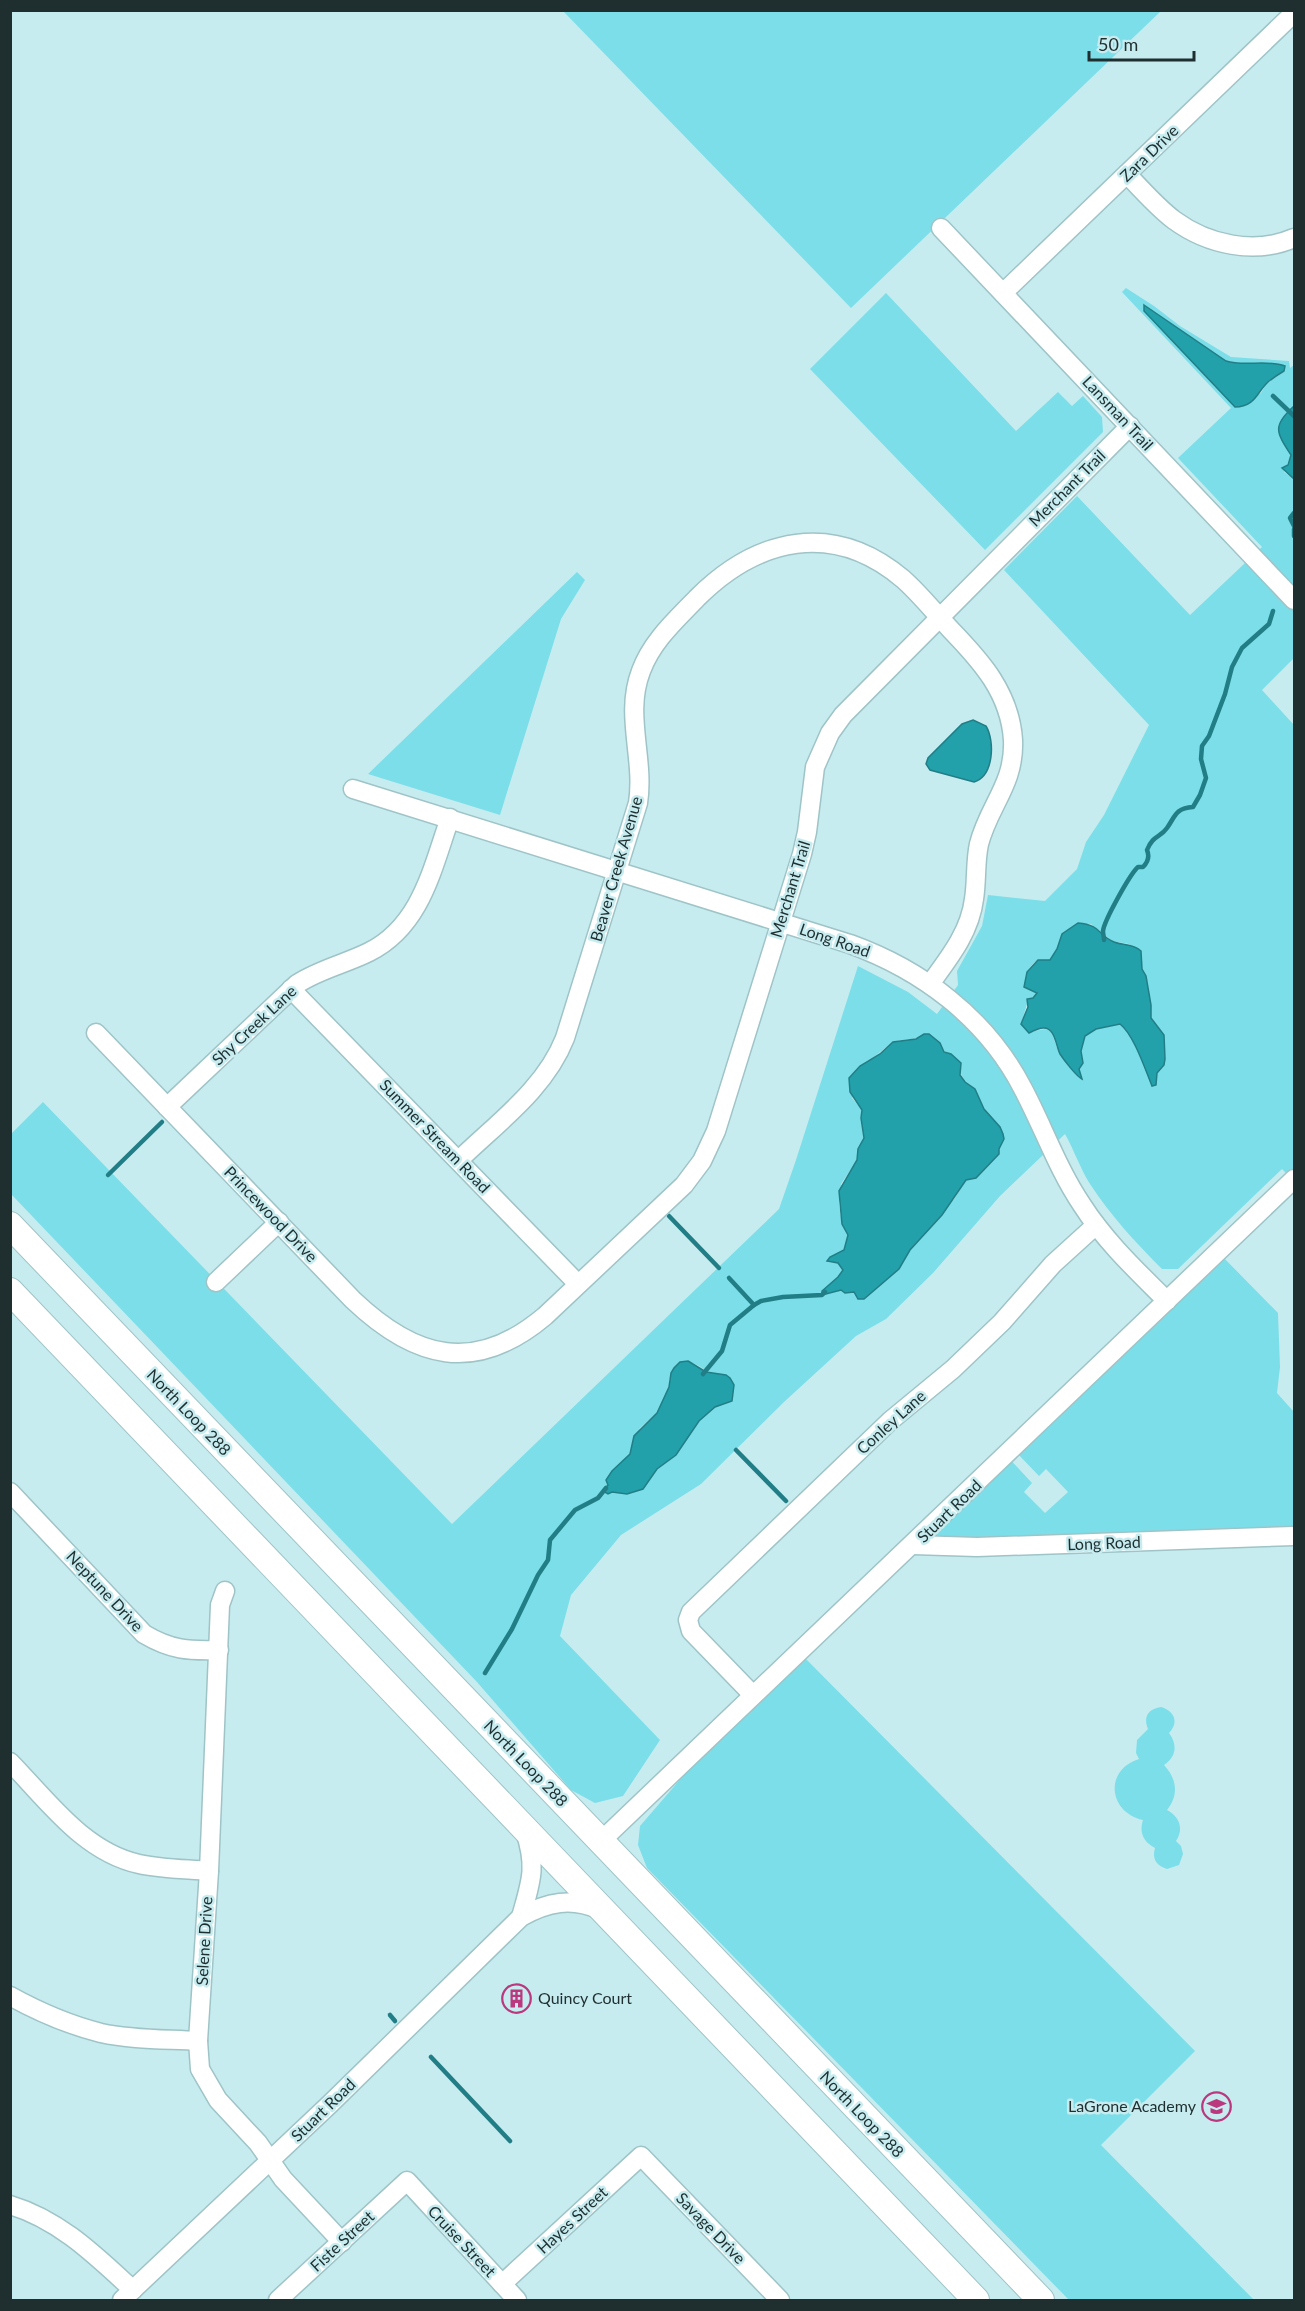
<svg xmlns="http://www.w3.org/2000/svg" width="1305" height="2311" font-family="Lato,sans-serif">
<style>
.green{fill:#7cdee8;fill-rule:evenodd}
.water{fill:#22a1ab;stroke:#217e86;stroke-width:1.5}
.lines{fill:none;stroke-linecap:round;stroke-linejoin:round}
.stream{stroke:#217e86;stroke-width:4.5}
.minor-casing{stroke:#9fc4c7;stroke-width:21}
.highway-casing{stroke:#9fc4c7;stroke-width:28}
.minor{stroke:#fff;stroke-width:18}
.highway{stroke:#fff;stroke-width:26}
.labels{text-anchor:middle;stroke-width:5;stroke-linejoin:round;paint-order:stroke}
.street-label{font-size:16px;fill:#1f2e2f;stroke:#c7ecf0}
.poi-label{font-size:16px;fill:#1f2e2f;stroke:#c7ecf0;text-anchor:start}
</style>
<rect width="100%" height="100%" fill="#c7ecf0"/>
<g class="green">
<path d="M 563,11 L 1161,11 L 851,308 Z"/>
<path d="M 1126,288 L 1154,306 L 1180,326 L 1231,357 L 1289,361 L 1290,368 L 1294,365 L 1294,406 C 1272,425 1276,433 1291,455 L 1284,472 L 1294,479 L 1294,658 L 1262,690 L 1294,725 L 1294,1179 L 1293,1180 L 1282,1169 L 1178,1269 L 1162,1269 C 1135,1242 1111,1216 1090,1184 C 1080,1168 1074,1150 1065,1134 L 1000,1196 L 933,1273 L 886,1319 L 856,1336 L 784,1402 L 701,1484 L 621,1535 L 571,1595 L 560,1636 L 660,1740 L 623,1796 L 595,1803 L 571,1790 L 477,1682 L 11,1194 L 11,1134 L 43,1102 L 452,1524 L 779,1209 L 796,1160 L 858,966 L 908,992 L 937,1014 L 958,985 L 957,971 L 982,926 L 988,895 L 1045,901 L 1077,869 L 1086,842 L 1104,815 L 1149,725 L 1004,570 L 1077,496 L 1190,615 L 1262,547 L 1178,458 L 1231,408 L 1122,292 ZM 1144,305 L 1226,361 C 1246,367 1267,358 1285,371 L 1266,384 L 1261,393 L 1235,407 L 1144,311 ZM 1078,923 L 1091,924 L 1112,941 L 1129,944 L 1141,951 L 1142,969 L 1146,976 L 1151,1005 L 1151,1018 L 1164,1035 L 1165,1059 L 1157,1073 L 1157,1082 L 1151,1083 C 1146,1068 1133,1033 1120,1024 L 1096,1029 L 1085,1036 L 1081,1051 L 1083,1063 L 1079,1069 L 1081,1078 C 1075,1076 1076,1073 1072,1068 C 1069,1063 1063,1059 1060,1054 C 1050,1034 1056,1023 1029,1033 L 1021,1024 L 1027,1004 L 1038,993 L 1029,989 C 1025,977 1025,971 1035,962 L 1050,960 L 1057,949 L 1062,934 ZM 924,1034 L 929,1034 L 940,1043 L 944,1052 L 951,1054 L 965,1082 L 975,1089 L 984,1109 L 1000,1127 L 1001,1143 L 995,1158 L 976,1178 L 966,1180 L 955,1198 L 910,1250 L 899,1269 L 876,1286 L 857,1295 L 854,1292 L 845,1293 L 841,1290 L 826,1294 L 822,1291 L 838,1277 L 843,1270 L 838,1263 L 828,1262 L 844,1250 L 848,1235 L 842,1224 L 839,1204 L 841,1184 L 857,1160 L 858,1149 L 864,1138 L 861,1118 L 862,1110 L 852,1098 L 865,1062 C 877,1057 888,1043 897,1041 C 907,1038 916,1041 924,1034 ZM 683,1361 C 701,1362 705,1376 726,1375 L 734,1385 L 732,1401 L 715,1407 L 699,1421 L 676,1455 L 657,1469 L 643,1489 L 627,1494 L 611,1492 L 605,1488 L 608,1484 L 606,1480 L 612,1471 L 630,1454 L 640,1428 L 657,1413 L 669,1387 L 669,1380 Z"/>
<path d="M 886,293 L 1016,431 L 1058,392 L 1072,406 L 1083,396 L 1102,417 L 1103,432 L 985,550 L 810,369 Z"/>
<path d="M 577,572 L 585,580 L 561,619 L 500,815 L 368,774 Z"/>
<path d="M 1218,1252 L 1278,1313 L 1280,1367 L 1277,1393 L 1294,1412 L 1294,1536 L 913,1545 L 1006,1455 L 1032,1483 L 1024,1492 L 1045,1513 L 1068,1492 L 1046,1469 L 1039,1476 L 1013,1449 Z"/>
<path d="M 800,1653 L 1195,2051 L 1101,2145 L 1254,2300 L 1069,2300 L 647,1868 L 638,1845 L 640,1826 L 753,1695 Z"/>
<path d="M 1161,1707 C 1175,1711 1179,1723 1169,1733 C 1178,1745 1176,1757 1164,1765 C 1177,1779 1179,1795 1167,1810 C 1180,1817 1184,1829 1176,1841 L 1181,1846 L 1183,1854 L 1179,1865 L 1167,1869 C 1156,1865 1152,1859 1155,1848 C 1143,1842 1139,1832 1143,1820 C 1108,1812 1104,1770 1139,1759 L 1136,1753 L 1137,1740 L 1148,1729 C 1143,1717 1148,1709 1161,1707 Z"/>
</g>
<g class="water">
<path d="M 1144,305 L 1226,361 C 1245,367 1266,359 1285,366 L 1284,371 C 1279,374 1273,378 1268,382 C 1257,392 1255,407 1235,407 L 1144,311 Z"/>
<path d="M 1294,406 L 1294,479 L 1282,468 L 1288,465 L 1291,455 C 1276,432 1272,426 1294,406 Z"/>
<path d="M 973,720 L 986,726 C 995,741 994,776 974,782 L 930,770 L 926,764 L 928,758 L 962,724 Z"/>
<path d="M 1078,923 C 1102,925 1097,935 1114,942 C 1124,946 1132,943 1141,951 L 1142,969 L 1146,976 L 1151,1005 L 1151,1018 L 1164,1035 L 1165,1059 L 1164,1065 L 1157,1073 L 1156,1085 L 1152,1086 C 1145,1069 1134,1035 1120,1024 L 1096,1029 L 1085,1036 L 1081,1051 L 1083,1063 L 1079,1069 L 1082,1079 C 1076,1076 1064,1060 1060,1054 C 1056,1046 1055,1027 1043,1028 C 1039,1028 1033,1031 1029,1033 L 1021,1024 L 1028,1007 L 1027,999 L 1033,998 L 1037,993 L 1024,987 L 1027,972 L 1038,960 L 1050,960 L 1057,949 L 1062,934 Z"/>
<path d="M 924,1034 L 929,1034 L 940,1043 L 944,1052 L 951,1054 L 961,1063 L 960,1075 L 965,1082 L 975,1089 L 984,1109 L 1000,1127 L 1003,1134 L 1004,1139 L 999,1149 L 999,1154 L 976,1178 L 966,1180 L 942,1215 L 910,1250 L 899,1269 L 864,1299 L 858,1299 L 854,1292 L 845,1293 L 841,1290 L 822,1295 L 822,1291 L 838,1277 L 843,1270 L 838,1263 L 827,1261 L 830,1257 L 844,1250 L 848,1235 L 842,1224 L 839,1191 L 857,1160 L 858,1149 L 864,1138 L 861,1118 L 862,1110 L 850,1092 L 849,1078 L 860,1066 L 880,1054 L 893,1042 L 916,1039 Z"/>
<path d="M 688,1361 L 706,1372 L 726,1375 L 730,1378 L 734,1385 L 732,1401 L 715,1407 L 699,1421 L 676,1455 L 657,1469 L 643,1489 L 627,1494 L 612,1492 L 608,1494 L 603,1491 L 608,1485 L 606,1480 L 612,1471 L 630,1454 L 634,1436 L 657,1413 L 669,1387 L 671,1373 L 674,1368 L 680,1362 Z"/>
</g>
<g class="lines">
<g class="stream">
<path d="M 1273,396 L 1294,416"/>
<path d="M 1294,513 L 1290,518 L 1294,526"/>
<path d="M 1294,529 L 1294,536"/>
<path d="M 1104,940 C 1104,937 1103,934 1103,931 C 1104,921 1130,874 1138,867 L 1143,867 C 1148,862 1150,857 1147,850 C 1153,835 1160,838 1167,828 C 1175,817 1175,808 1193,807 L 1200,795 L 1206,778 L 1201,759 L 1202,746 L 1209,736 L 1225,694 L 1232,667 L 1242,648 L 1269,624 L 1273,611"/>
<path d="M 108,1175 L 162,1122"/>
<path d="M 669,1216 L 719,1268"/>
<path d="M 729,1278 L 754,1305"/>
<path d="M 703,1374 L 722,1351 L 730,1325 L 754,1305 L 761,1301 L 783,1297 L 822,1295 L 825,1292"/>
<path d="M 736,1450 L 786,1501"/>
<path d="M 485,1673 L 512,1629 L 538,1575 L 548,1560 L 550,1540 L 575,1510 L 598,1498 L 606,1488"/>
<path d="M 390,2015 L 395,2021"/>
<path d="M 431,2057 L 510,2141"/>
</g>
<defs>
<g id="minor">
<path d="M 1127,174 C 1142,190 1157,207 1174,220 C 1208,245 1255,255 1294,238"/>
<path d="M 941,228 L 1294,600"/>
<path d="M 1003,293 L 1294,13"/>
<path d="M 353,789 L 850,944 C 922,970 986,1018 1022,1087 C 1043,1126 1057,1168 1082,1205 C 1105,1241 1137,1271 1167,1301"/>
<path d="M 291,989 L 578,1284"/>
<path d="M 96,1033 L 353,1300 C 415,1359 475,1375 545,1316 L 684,1185 L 702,1161 L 716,1131 L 802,854 L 807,832 L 815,767 L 830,733 L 843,715 L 1130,426"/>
<path d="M 167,1107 L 297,984 C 320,969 345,964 369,952 C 421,926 432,869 450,818"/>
<path d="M 459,1160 C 497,1123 545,1089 565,1038 L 638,803 C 645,758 624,715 641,671 C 652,641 676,620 697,598 C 757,538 833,520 903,579 C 920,594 935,613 951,630 C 981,661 1010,693 1013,740 C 1015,784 989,805 979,844 C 975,862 977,881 974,899 C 970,932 949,958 930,984"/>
<path d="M 216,1282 L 279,1222"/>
<path d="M 10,1492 L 144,1634 C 171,1650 188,1651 219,1650"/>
<path d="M 913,1545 L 977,1547 L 1294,1536"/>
<path d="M 225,1591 L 220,1605 L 209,1871 L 198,2041 L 200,2069 L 218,2100 L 258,2143 L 283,2179 L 342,2242"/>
<path d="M 753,1695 L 691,1631 L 688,1620 L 691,1612 L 890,1421 L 953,1369 L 1002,1322 L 1053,1264 L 1096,1225"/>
<path d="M 10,1762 C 48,1801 84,1852 139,1864 C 161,1869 186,1869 209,1871"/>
<path d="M 601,1841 L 1294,1179"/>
<path d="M 521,1917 C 531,1881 537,1868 525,1831"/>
<path d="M 10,1996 C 39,2012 69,2025 101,2033 C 133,2040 166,2039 198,2041"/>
<path d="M 10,2205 C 60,2220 96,2256 133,2290"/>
<path d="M 502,2284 L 641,2156 L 780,2300"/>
<path d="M 122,2300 L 330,2104 L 521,1917 C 547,1902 572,1897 600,1910"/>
<path d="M 278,2300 L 407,2181 L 517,2300"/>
</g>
<g id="highway">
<path d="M 10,1225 L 1041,2300"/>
<path d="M 10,1291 L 976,2300"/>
</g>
</defs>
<use href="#minor" class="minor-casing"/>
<use href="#highway" class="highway-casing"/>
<use href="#minor" class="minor"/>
<use href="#highway" class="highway"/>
</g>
<defs>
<symbol id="building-ring" viewBox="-11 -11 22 22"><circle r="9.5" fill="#c7ecf0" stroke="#bb387e" stroke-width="1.5"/><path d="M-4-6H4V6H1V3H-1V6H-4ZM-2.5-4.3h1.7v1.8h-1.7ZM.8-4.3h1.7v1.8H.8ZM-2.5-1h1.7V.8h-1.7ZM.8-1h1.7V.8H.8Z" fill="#bb387e"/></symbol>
<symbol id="school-ring" viewBox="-11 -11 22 22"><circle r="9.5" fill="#c7ecf0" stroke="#bb387e" stroke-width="1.5"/><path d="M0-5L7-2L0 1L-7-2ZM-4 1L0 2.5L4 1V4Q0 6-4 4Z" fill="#bb387e"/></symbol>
</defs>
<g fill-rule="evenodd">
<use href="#building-ring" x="500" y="1982" width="33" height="33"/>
<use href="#school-ring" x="1200" y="2090" width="33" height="33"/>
</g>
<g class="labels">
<g class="street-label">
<text transform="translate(1149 153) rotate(-44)" y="6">Zara Drive</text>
<text transform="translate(1118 413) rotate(47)" y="6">Lansman Trail</text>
<text transform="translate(1067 488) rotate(-45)" y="6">Merchant Trail</text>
<text transform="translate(616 869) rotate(-74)" y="6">Beaver Creek Avenue</text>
<text transform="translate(790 889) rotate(-73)" y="6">Merchant Trail</text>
<text transform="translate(835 940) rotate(19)" y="6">Long Road</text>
<text transform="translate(254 1025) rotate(-43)" y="6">Shy Creek Lane</text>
<text transform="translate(435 1136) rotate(46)" y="6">Summer Stream Road</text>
<text transform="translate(271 1214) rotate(46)" y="6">Princewood Drive</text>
<text transform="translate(189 1412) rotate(46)" y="6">North Loop 288</text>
<text transform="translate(891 1422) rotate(-42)" y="6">Conley Lane</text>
<text transform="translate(949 1511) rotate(-44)" y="6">Stuart Road</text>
<text transform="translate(1104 1543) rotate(-2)" y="6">Long Road</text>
<text transform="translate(105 1591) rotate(47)" y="6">Neptune Drive</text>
<text transform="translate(526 1763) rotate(46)" y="6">North Loop 288</text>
<text transform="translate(204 1941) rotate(-87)" y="6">Selene Drive</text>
<text transform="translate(323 2110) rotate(-44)" y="6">Stuart Road</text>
<text transform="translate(862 2114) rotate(46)" y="6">North Loop 288</text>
<text transform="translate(572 2220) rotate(-43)" y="6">Hayes Street</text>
<text transform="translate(711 2228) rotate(46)" y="6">Savage Drive</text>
<text transform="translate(342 2241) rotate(-43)" y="6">Fiste Street</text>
<text transform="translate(462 2241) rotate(47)" y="6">Cruise Street</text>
</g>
<g class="poi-label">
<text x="538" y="2004">Quincy Court</text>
<text x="1196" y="2112" text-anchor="end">LaGrone Academy</text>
</g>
</g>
<rect width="1305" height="2311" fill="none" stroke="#1f2e2f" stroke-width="24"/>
<path d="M1089 51v9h105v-9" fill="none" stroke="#1f2e2f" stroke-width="3"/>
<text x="1098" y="51" font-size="18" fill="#1f2e2f" stroke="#c7ecf0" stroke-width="4.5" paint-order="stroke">50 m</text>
</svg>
